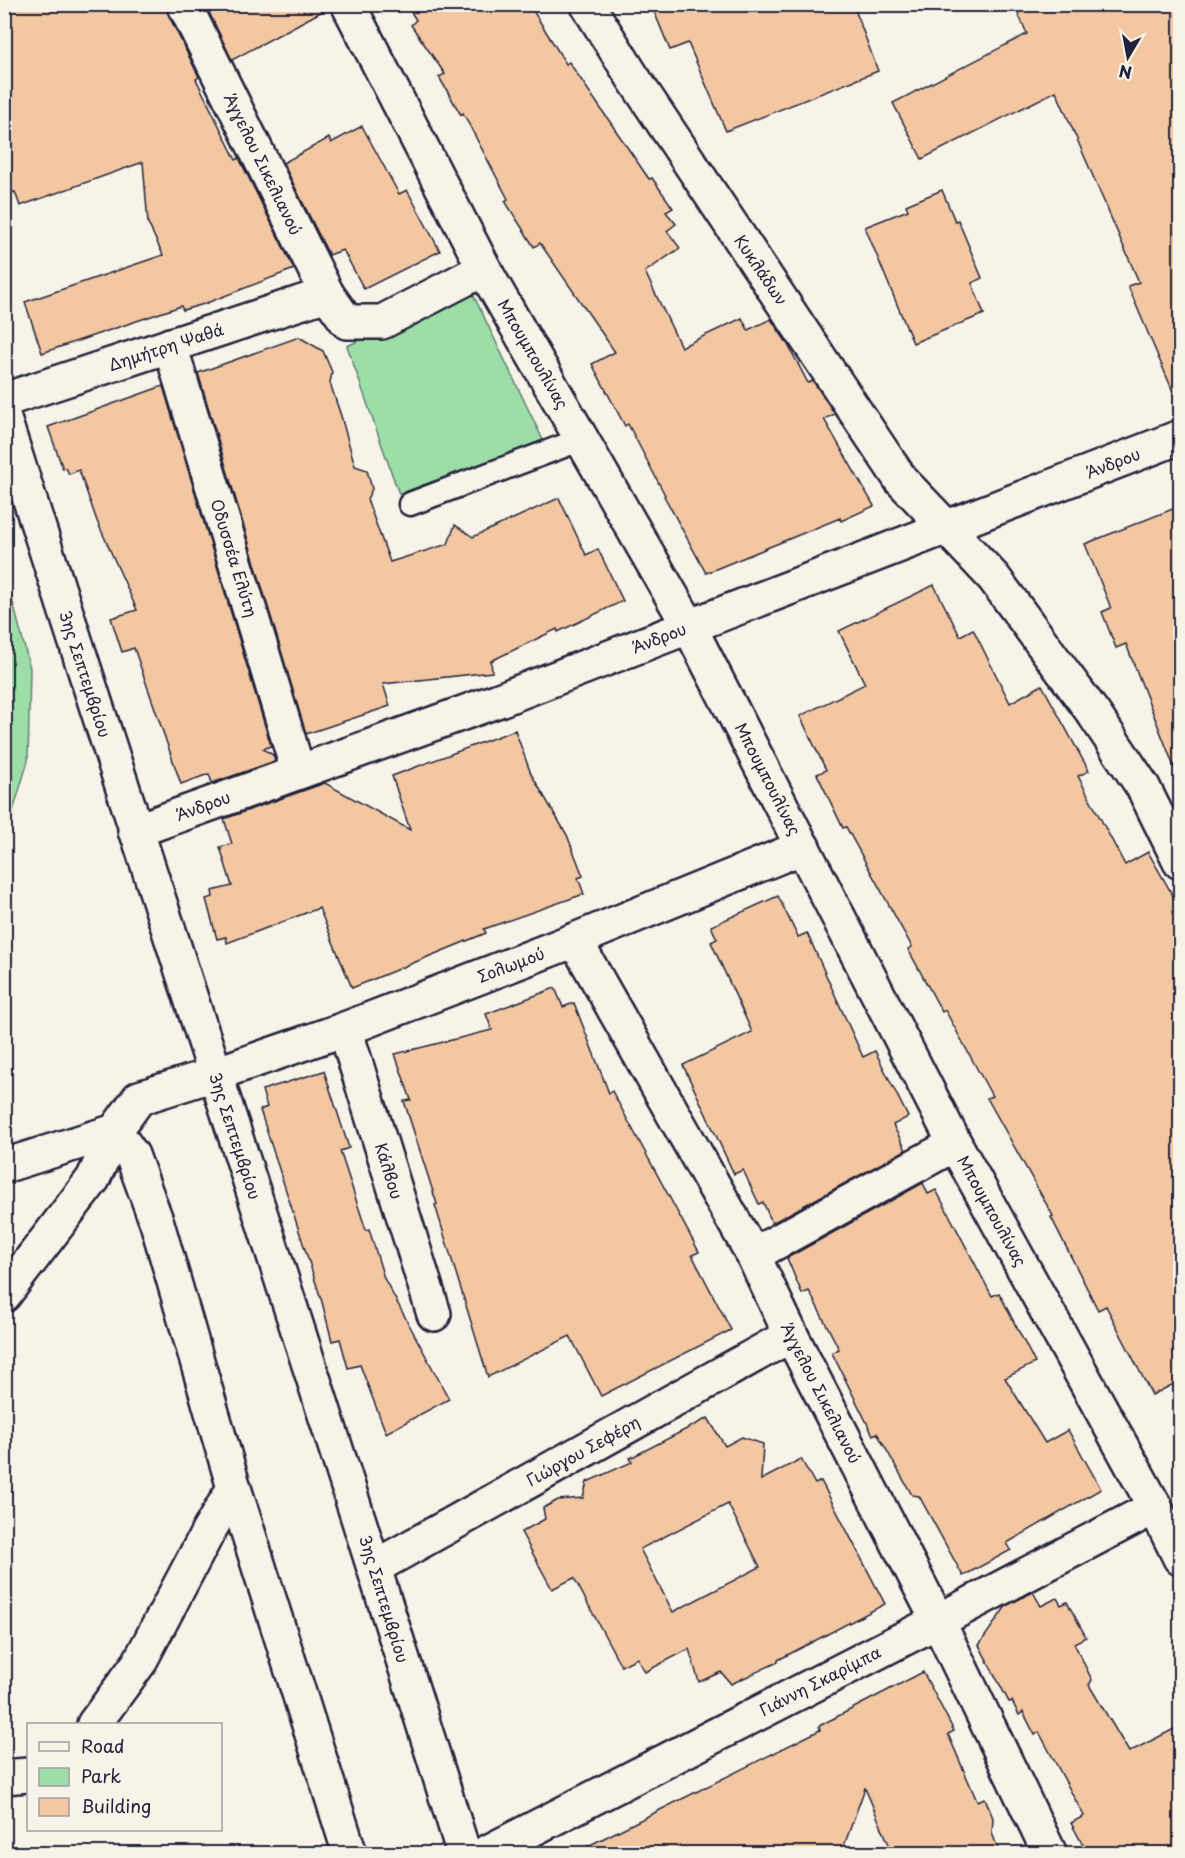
<svg xmlns="http://www.w3.org/2000/svg" width="1185" height="1858" font-family="'Playpen Sans',sans-serif">
<style>
.green{fill:#9ddea8;stroke:#608072;stroke-width:1.5}
.building{fill:#f3c7a2;stroke:#22223b;stroke-width:1.5;fill-rule:evenodd}
.lines{fill:none;stroke-linecap:round;stroke-linejoin:round}
.service-casing{stroke:#22223b;stroke-width:27}
.pedestrian-casing{stroke:#22223b;stroke-width:38}
.minor-casing{stroke:#22223b;stroke-width:38}
.service{stroke:#f7f3e8;stroke-width:22}
.pedestrian{stroke:#f7f3e8;stroke-width:33}
.minor{stroke:#f7f3e8;stroke-width:33}
.labels{text-anchor:middle;stroke-width:4.5;stroke-linejoin:round;paint-order:stroke}
.street-label{font-size:16px;fill:#22223b;stroke:#f7f3e8}
</style>
<rect width="100%" height="100%" fill="#f7f3e8"/>
<filter id="ink" filterUnits="userSpaceOnUse"><feTurbulence type="fractalNoise" baseFrequency=".0167" numOctaves="2"/><feDisplacementMap in="SourceGraphic" scale="12" xChannelSelector="R" yChannelSelector="G"/><feConvolveMatrix kernelMatrix="1 2 1 2 8 2 1 2 1" color-interpolation-filters="sRGB"/></filter>
<g filter="url(#ink)">
<g class="green">
<path d="M 471,290 L 543,440 L 399,494 L 347,346 Z"/>
<path d="M 4,568 L 30,668 L 28,761 L 5,838 Z"/>
</g>
<g class="building">
<path d="M 4,4 L 166,4 L 167,12 L 199,77 L 196,79 L 236,160 L 239,158 L 294,269 L 204,304 L 183,310 L 181,306 L 42,353 L 25,302 L 163,255 L 148,223 L 143,162 L 20,206 L 15,192 L 4,195 Z"/>
<path d="M 205,4 L 330,4 L 330,7 L 232,60 Z"/>
<path d="M 406,4 L 529,4 L 566,64 L 569,62 L 649,179 L 652,178 L 673,208 L 666,212 L 676,224 L 667,231 L 680,248 L 645,272 L 681,347 L 742,318 L 748,330 L 771,319 L 787,343 L 808,383 L 813,381 L 835,414 L 824,419 L 874,506 L 841,521 L 840,518 L 706,573 L 664,496 L 665,495 L 628,424 L 625,426 L 592,364 L 615,352 L 540,243 L 534,247 L 505,201 L 508,199 L 463,113 L 461,115 L 439,77 L 445,74 L 411,25 L 416,20 Z"/>
<path d="M 651,4 L 853,4 L 878,71 L 726,131 L 688,43 L 670,50 Z"/>
<path d="M 1014,4 L 1180,4 L 1180,408 L 1128,286 L 1139,282 L 1056,91 L 922,159 L 893,103 L 1027,34 Z"/>
<path d="M 362,126 L 399,194 L 407,190 L 440,251 L 364,289 L 343,250 L 329,255 L 283,163 L 329,138 L 331,143 Z"/>
<path d="M 942,190 L 955,221 L 958,220 L 982,278 L 972,283 L 984,314 L 913,343 L 865,227 L 908,210 L 906,205 Z"/>
<path d="M 299,337 L 323,351 L 332,372 L 330,383 L 341,416 L 355,466 L 367,470 L 372,489 L 367,499 L 390,562 L 448,544 L 455,525 L 473,537 L 559,498 L 586,555 L 598,549 L 623,601 L 558,632 L 557,629 L 491,661 L 492,672 L 383,684 L 390,706 L 306,734 L 198,373 Z"/>
<path d="M 163,386 L 271,746 L 263,749 L 273,755 L 275,761 L 212,783 L 209,774 L 181,784 L 134,648 L 122,652 L 111,618 L 137,610 L 97,521 L 79,470 L 69,474 L 66,468 L 63,469 L 48,427 Z"/>
<path d="M 1180,506 L 1180,777 L 1178,777 L 1126,644 L 1116,648 L 1102,612 L 1111,608 L 1085,544 Z"/>
<path d="M 934,585 L 960,636 L 973,629 L 1010,703 L 1042,685 L 1089,771 L 1078,776 L 1125,865 L 1148,852 L 1180,908 L 1180,1381 L 1152,1395 L 1106,1306 L 1098,1310 L 1051,1217 L 1053,1216 L 987,1098 L 992,1096 L 945,1010 L 942,1012 L 908,949 L 912,947 L 846,827 L 843,828 L 817,774 L 826,770 L 800,716 L 865,684 L 839,631 Z"/>
<path d="M 515,730 L 531,774 L 567,835 L 583,876 L 578,878 L 584,894 L 484,929 L 486,933 L 352,988 L 319,908 L 227,943 L 226,937 L 217,939 L 206,899 L 213,897 L 212,891 L 232,886 L 220,847 L 232,844 L 224,819 L 325,783 L 410,830 L 392,776 Z"/>
<path d="M 778,896 L 798,937 L 807,933 L 863,1057 L 875,1051 L 908,1117 L 893,1125 L 906,1150 L 772,1223 L 763,1202 L 759,1204 L 743,1170 L 734,1174 L 683,1065 L 752,1032 L 711,942 L 717,939 L 711,926 Z"/>
<path d="M 555,988 L 563,1007 L 574,1003 L 609,1093 L 612,1091 L 699,1252 L 692,1255 L 731,1330 L 601,1396 L 570,1336 L 488,1377 L 435,1205 L 437,1204 L 404,1101 L 411,1100 L 395,1054 L 492,1030 L 486,1014 Z"/>
<path d="M 324,1071 L 349,1148 L 340,1151 L 366,1230 L 369,1229 L 384,1278 L 449,1399 L 386,1433 L 360,1365 L 348,1368 L 340,1339 L 332,1341 L 322,1302 L 260,1110 L 267,1107 L 262,1090 Z"/>
<path d="M 923,1183 L 928,1194 L 936,1190 L 992,1296 L 999,1293 L 1035,1363 L 1005,1378 L 1045,1443 L 1068,1430 L 1101,1489 L 1007,1543 L 1011,1550 L 963,1576 L 919,1496 L 912,1495 L 877,1433 L 873,1435 L 832,1353 L 839,1349 L 809,1291 L 802,1294 L 787,1258 Z"/>
<path d="M 708,1418 L 725,1446 L 742,1437 L 763,1444 L 761,1480 L 801,1459 L 815,1484 L 821,1481 L 885,1604 L 778,1660 L 778,1662 L 731,1684 L 721,1672 L 699,1682 L 689,1649 L 645,1672 L 637,1658 L 621,1666 L 574,1578 L 552,1589 L 521,1532 L 545,1519 L 543,1508 L 558,1500 L 583,1498 L 587,1482 L 632,1462 L 630,1458 ZM 728,1504 L 760,1567 L 673,1612 L 640,1549 Z"/>
<path d="M 1033,1592 L 1041,1606 L 1057,1598 L 1061,1605 L 1067,1602 L 1086,1637 L 1074,1643 L 1092,1680 L 1089,1685 L 1129,1752 L 1180,1726 L 1180,1844 L 1163,1854 L 1088,1854 L 1071,1823 L 1084,1816 L 1039,1732 L 1035,1735 L 1023,1712 L 1019,1715 L 1012,1701 L 1009,1702 L 979,1645 L 1006,1606 Z"/>
<path d="M 923,1672 L 954,1731 L 948,1734 L 977,1801 L 985,1798 L 993,1818 L 992,1833 L 1000,1854 L 893,1854 L 865,1788 L 841,1854 L 572,1854 L 820,1730 L 819,1726 Z"/>
</g>
<g class="lines">
<defs>
<path id="service" d="M 410,504 L 582,439"/>
<g id="pedestrian">
<path d="M 946,527 L 994,578 L 1094,714 L 1143,787 L 1180,862"/>
<path d="M 4,1295 L 93,1179 L 115,1131 L 132,1155 L 157,1223 L 234,1488 L 350,1854"/>
<path d="M 94,1724 L 139,1663 L 208,1532 L 234,1488"/>
<path d="M 4,1777 L 28,1775"/>
</g>
<g id="minor">
<path d="M 184,4 L 327,294 L 347,322 L 382,322 L 484,269"/>
<path d="M 348,4 L 489,278 L 689,626 L 955,1144 L 1155,1507 L 1180,1558"/>
<path d="M 587,4 L 632,76 L 901,480 L 946,527"/>
<path d="M 170,345 L 298,771"/>
<path d="M 4,400 L 327,294"/>
<path d="M 4,419 C 157,898 315,1374 464,1854"/>
<path d="M 135,831 L 499,700 L 1180,437"/>
<path d="M 575,940 L 753,1255 L 791,1335 L 938,1621 L 1050,1854"/>
<path d="M 345,1029 L 434,1314"/>
<path d="M 4,1166 L 115,1131 L 139,1098 L 215,1074 L 345,1029 L 575,940 L 803,847"/>
<path d="M 753,1255 L 955,1144"/>
<path d="M 375,1567 L 791,1335"/>
<path d="M 484,1854 L 938,1621 L 1155,1507"/>
</g>
</defs>
<use href="#service" class="service-casing"/>
<use href="#pedestrian" class="pedestrian-casing"/>
<use href="#minor" class="minor-casing"/>
<use href="#service" class="service"/>
<use href="#pedestrian" class="pedestrian"/>
<use href="#minor" class="minor"/>
</g>
</g>
<g class="labels">
<g class="street-label">
<text transform="translate(263 164) rotate(64)" y="6">Άγγελου Σικελιανού</text>
<text transform="translate(761 270) rotate(56)" y="6">Κυκλάδων</text>
<text transform="translate(166 347) rotate(-18)" y="6">Δημήτρη Ψαθά</text>
<text transform="translate(533 354) rotate(60)" y="6">Μπουμπουλίνας</text>
<text transform="translate(1113 463) rotate(-21)" y="6">Άνδρου</text>
<text transform="translate(234 558) rotate(73)" y="6">Οδυσσέα Ελύτη</text>
<text transform="translate(659 638) rotate(-21)" y="6">Άνδρου</text>
<text transform="translate(85 674) rotate(72)" y="6">3ης Σεπτεμβρίου</text>
<text transform="translate(768 779) rotate(63)" y="6">Μπουμπουλίνας</text>
<text transform="translate(203 806) rotate(-20)" y="6">Άνδρου</text>
<text transform="translate(511 965) rotate(-21)" y="6">Σολωμού</text>
<text transform="translate(235 1136) rotate(72)" y="6">3ης Σεπτεμβρίου</text>
<text transform="translate(389 1171) rotate(73)" y="6">Κάλβου</text>
<text transform="translate(992 1211) rotate(61)" y="6">Μπουμπουλίνας</text>
<text transform="translate(821 1393) rotate(63)" y="6">Άγγελου Σικελιανού</text>
<text transform="translate(583 1451) rotate(-29)" y="6">Γιώργου Σεφέρη</text>
<text transform="translate(384 1599) rotate(73)" y="6">3ης Σεπτεμβρίου</text>
<text transform="translate(820 1681) rotate(-27)" y="6">Γιάννη Σκαρίμπα</text>
</g>
</g>
<rect width="1185" height="1858" fill="none" stroke="#f7f3e8" stroke-width="24"/>
<rect x="12" y="12" width="1161" height="1834" fill="none" stroke="#22223b" stroke-width="2" filter="url(#ink)"/>
<rect x="27" y="1723" width="195" height="108" fill="#f7f3e8" stroke="#a29fa3" stroke-width="1.5"/>
<rect x="39" y="1742" width="30" height="9" fill="#f7f3e8" stroke="#a29fa3" stroke-width="1.5"/>
<text x="81" y="1753" font-size="18" fill="#22223b">Road</text>
<rect x="39" y="1768" width="30" height="18" fill="#9ddea8" stroke="#a29fa3" stroke-width="1.5"/>
<text x="81" y="1783" font-size="18" fill="#22223b">Park</text>
<rect x="39" y="1798" width="30" height="18" fill="#f3c7a2" stroke="#a29fa3" stroke-width="1.5"/>
<text x="81" y="1813" font-size="18" fill="#22223b">Building</text>
<g transform="translate(1128 57) rotate(190)" stroke="#f7f3e8" stroke-width="4.5" paint-order="stroke">
<path d="M0-4.5L10 22L0 15L-10 22Z" fill="#22223b"/>
<text y="-9" font-size="16" font-weight="bold" text-anchor="middle" fill="#22223b">N</text>
</g>
</svg>
